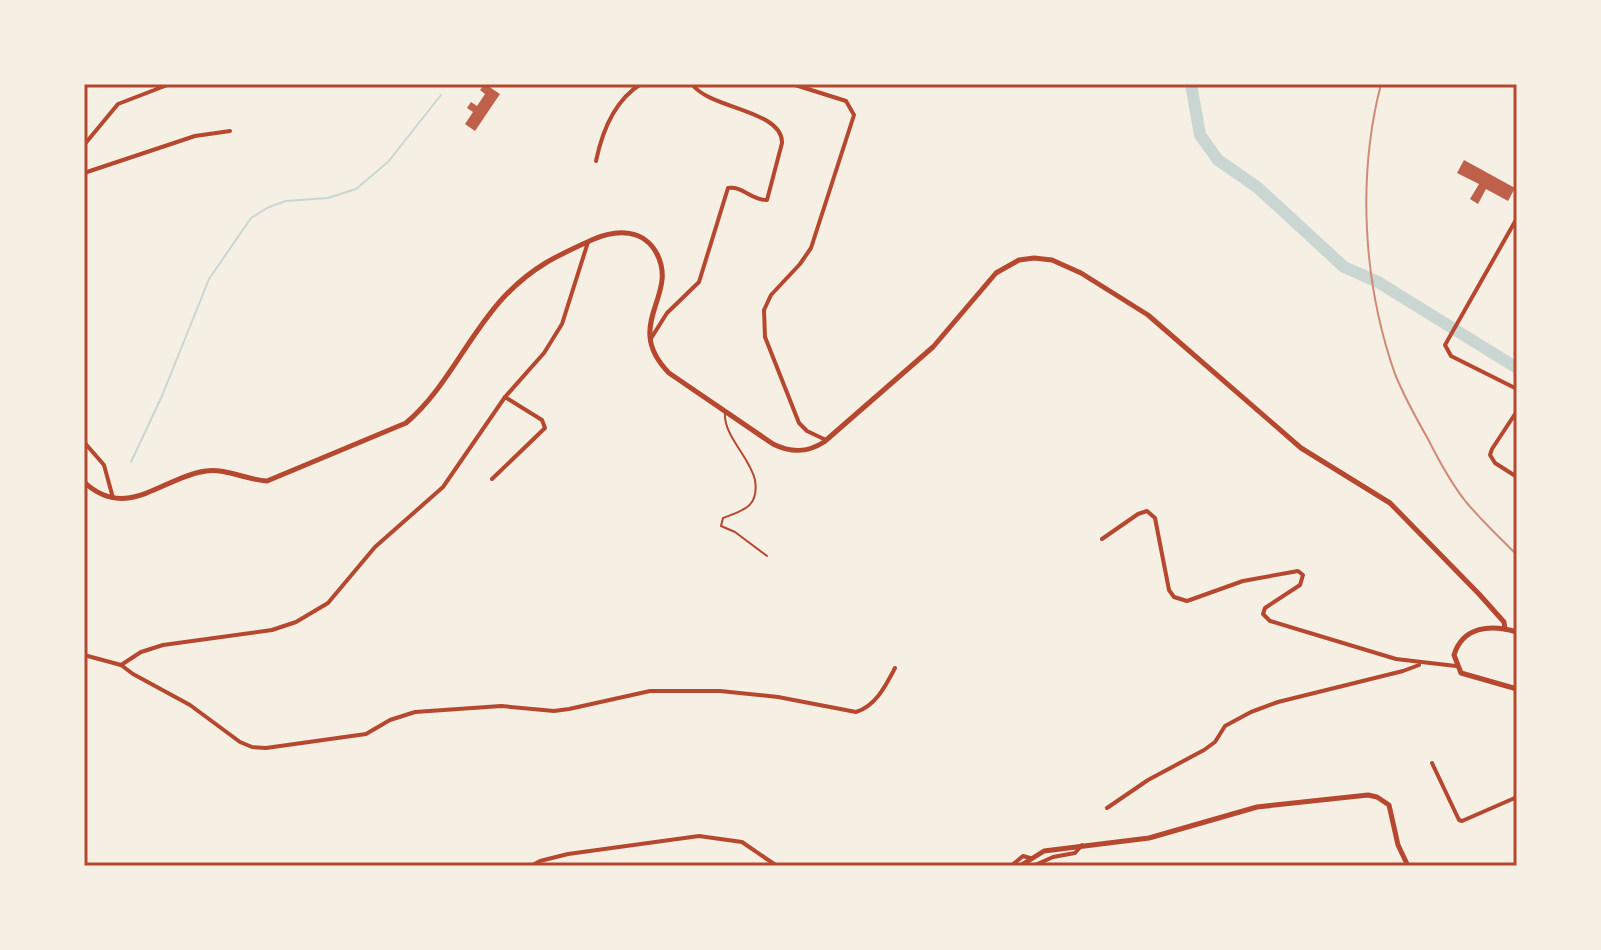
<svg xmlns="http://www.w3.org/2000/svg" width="1601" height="950" font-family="'PT Sans',sans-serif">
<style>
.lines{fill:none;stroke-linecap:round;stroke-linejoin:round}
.stream{stroke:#c9d6d2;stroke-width:2}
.river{stroke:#c9d6d2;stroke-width:12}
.building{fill:#bf614a}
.service{stroke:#b5482f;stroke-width:2}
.minor{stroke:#b5482f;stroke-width:4}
.secondary{stroke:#b5482f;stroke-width:5}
.rail{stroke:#cf8b77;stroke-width:2}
.neatline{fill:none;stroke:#b5482f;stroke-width:3}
</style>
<rect width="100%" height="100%" fill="#f6efe4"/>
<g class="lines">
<path class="stream" d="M 131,462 L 162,396 L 209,279 L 251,218 L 269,207 L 286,201 L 328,198 L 356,189 L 388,162 L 441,95"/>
<path class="river" d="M 1191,84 L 1200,135 L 1218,160 L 1257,187 L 1344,267 L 1378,282 L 1517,368"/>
</g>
<g class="building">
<path d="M 485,84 L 500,94 L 475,131 L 465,124 L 473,112 L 467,108 L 471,102 L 477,106 L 485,94 L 480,90 Z"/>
<path d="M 1464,160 L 1515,188 L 1508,201 L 1486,189 L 1478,204 L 1470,199 L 1479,184 L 1457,173 Z"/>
</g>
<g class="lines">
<path class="service" d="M 725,412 C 723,436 750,457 755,480 C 759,506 745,510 723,518 L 721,526 L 735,532 L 767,556"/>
<g class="minor">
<path d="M 792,84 L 846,101 L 854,115 L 811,248 L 800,264 L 771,295 L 764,310 L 765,337 L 799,423 L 807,431 L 826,440"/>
<path d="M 84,145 L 118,104 L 170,84"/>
<path d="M 596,161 C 602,132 615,100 641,84"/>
<path d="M 84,173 L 195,136 L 230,131"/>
<path d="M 1517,218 L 1445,345 L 1451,356 L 1517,389"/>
<path d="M 650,340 L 667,313 L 699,282 L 728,188 C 741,185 753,201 767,200 L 782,143 C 783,110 709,109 692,84"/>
<path d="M 1517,411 L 1492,449 L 1490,455 L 1495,463 L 1517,477"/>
<path d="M 84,442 L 104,465 L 113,498"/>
<path d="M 492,479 L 545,428 L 542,420 L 505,397"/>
<path d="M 1102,539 L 1138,514 L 1147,511 L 1155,518 L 1169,590 L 1174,597 L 1187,601 L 1243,581 L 1298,571 L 1303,575 L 1300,585 L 1265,608 L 1263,614 L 1270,621 L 1396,659 L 1456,666"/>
<path d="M 84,655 L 121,665 L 133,674 L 190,705 L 240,742 L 252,747 L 266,748 L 366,734 L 390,720 L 415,712 L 501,706 L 554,711 L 569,709 L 650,691 L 720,691 L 778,697 L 856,712 C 876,706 886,685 895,668"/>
<path d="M 121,665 L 141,652 L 163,645 L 272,630 L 296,622 L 328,603 L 375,547 L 443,487 L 505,397 L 544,353 L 562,324 L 588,242"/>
<path d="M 1432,763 L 1459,820 L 1462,821 L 1517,797"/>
<path d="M 1107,808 L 1148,780 L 1204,750 L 1215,742 L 1225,726 L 1251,712 L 1278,702 L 1403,671 L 1419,665"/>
<path d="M 531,866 L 540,861 L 568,854 L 699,836 L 742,842 L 777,866"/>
<path d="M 1011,866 L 1023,856 L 1030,858"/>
<path d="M 1033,866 L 1053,857 L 1075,853 L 1082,845"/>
</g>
<g class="secondary">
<path d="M 84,482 C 127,522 162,477 206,471 C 225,468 247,480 267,481 L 406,423 C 447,388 467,337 503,298 C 532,267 556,256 594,239 C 617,229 644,229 657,254 C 679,296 622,325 669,373 L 773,444 C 791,453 807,453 824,442 L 933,347 L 996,273 L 1019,260 L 1034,258 L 1052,260 L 1081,273 L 1148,315 L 1301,448 L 1390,503 L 1479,594 L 1504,622 L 1505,629"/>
<path d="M 1517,632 C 1491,624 1463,626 1454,655 L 1461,673 L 1517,689"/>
<path d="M 1020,866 L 1044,851 L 1149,838 L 1257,807 L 1368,795 L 1377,797 L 1389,805 L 1398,845 L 1408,866"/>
</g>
<path class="rail" d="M 1381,84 C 1357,177 1363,283 1395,374 C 1404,396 1416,418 1428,439 C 1439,461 1451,483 1466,502 C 1482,521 1500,538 1517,555"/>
</g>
<rect width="1601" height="950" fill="none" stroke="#f6efe4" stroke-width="172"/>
<rect x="86" y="86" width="1429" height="778" class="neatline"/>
</svg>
